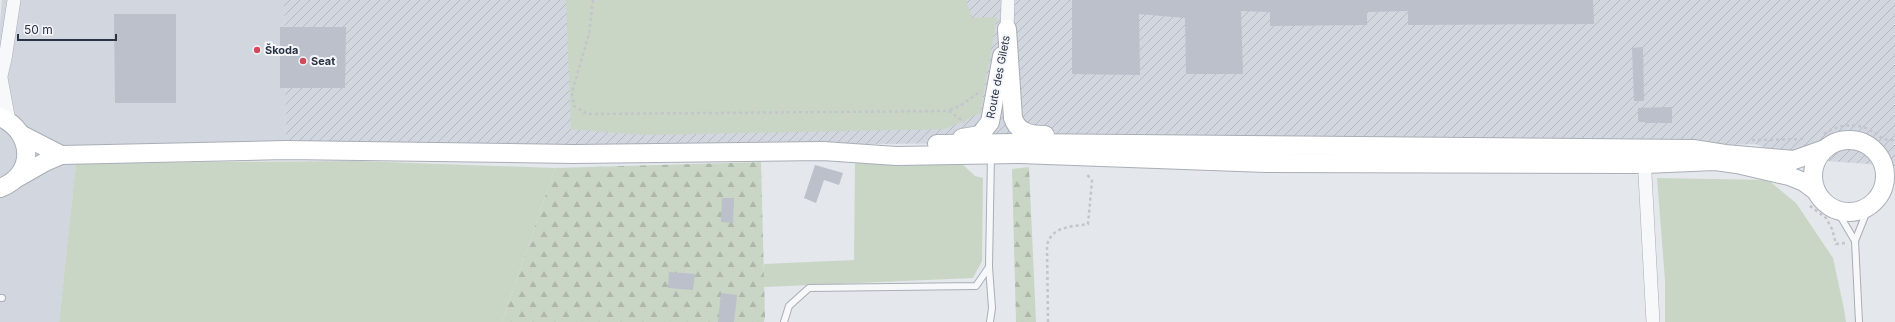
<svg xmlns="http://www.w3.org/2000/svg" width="1895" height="322" font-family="Inter,sans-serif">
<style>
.built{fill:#d2d6de}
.industrial{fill:url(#industrial-furrows)}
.green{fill:#c9d6c5}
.forest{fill:url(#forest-firs)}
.building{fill:#bbc0ca}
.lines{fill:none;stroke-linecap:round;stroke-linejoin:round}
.lane-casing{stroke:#a9aeb7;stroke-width:8}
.street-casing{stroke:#a9aeb7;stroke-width:14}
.secondary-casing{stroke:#a9aeb7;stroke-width:20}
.path{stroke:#c2c5cb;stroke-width:2.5;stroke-dasharray:3 3;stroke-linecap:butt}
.lane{stroke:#f7f8fa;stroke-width:6}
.street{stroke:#f7f8fa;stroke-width:13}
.secondary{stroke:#fff;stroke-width:18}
.poi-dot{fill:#d1495b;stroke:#f4f6f9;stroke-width:1.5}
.labels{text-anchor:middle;stroke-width:4;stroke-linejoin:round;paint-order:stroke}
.poi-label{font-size:11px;font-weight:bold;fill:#2b3445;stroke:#f4f6f9;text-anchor:start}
.street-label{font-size:11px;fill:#2b3445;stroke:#f4f6f9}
</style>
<defs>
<pattern id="industrial-furrows" width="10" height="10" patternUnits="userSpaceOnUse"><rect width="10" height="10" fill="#d2d6de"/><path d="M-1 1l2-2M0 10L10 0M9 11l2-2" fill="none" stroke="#b4b8c0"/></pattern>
<pattern id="forest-firs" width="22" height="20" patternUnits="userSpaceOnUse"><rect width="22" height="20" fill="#c9d6c5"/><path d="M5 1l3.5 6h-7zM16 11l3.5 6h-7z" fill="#adb8ab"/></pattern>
</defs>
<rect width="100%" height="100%" fill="#e4e7ec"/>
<path class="built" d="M 2,0 L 284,0 L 286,150 L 77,155 L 59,322 L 0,322 L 0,23 Z"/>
<path class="industrial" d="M 284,0 L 1895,0 L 1895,166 L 1799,159 L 1755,144 L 1644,148 L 973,143 L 286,150 Z"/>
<g class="green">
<path d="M 566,0 L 966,0 L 972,18 L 997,17 L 980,113 L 946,129 L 642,135 L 571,129 Z"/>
<path d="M 356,161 L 555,168 L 502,322 L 59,322 L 76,163 Z"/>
<path d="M 855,163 L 944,165 L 961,163 L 975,176 L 983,178 L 982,261 L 973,278 L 764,287 L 764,264 L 854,260 Z"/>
<path d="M 1657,178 L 1768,180 L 1796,203 L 1833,258 L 1844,309 L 1846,322 L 1665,322 L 1665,280 Z"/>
</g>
<g class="forest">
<path d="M 761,162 L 765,317 L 764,322 L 502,322 L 555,168 Z"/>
<path d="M 1029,167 L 1036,322 L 1016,322 L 1012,169 Z"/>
</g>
<g class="building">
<path d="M 1072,0 L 1593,0 L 1594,24 L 1408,25 L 1408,11 L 1367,12 L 1367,25 L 1270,26 L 1270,12 L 1241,11 L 1243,74 L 1186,74 L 1185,18 L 1139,14 L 1140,75 L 1072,74 Z"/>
<path d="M 114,14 L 176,14 L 176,103 L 115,103 Z"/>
<path d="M 280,27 L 346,27 L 345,88 L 280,88 Z"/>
<path d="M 1643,47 L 1644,101 L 1634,101 L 1632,48 Z"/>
<path d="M 1672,107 L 1672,123 L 1645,123 L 1645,122 L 1638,122 L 1638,108 Z"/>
<path d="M 815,165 L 843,173 L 839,185 L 824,180 L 816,203 L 804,198 Z"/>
<path d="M 722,198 L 734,198 L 733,223 L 721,222 Z"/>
<path d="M 669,272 L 695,274 L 693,290 L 668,288 Z"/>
<path d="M 721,293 L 737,295 L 734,322 L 718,322 Z"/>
</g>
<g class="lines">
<defs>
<g id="lane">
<path d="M 1836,209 L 1855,241"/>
<path d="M 989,267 L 992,308 L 990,322"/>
<path d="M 0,298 L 2,298"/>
<path d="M 784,322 L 789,306 L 809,288 L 976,286 L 989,267 L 991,155"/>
<path d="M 1859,322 L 1855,241 L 1869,206"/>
</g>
<g id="street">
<path d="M 1007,29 L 1008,0"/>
<path d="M 1,78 L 9,121"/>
<path d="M 0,80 L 5,59 L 14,0"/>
<path d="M 1644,156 L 1653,322"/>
</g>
<g id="secondary">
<path d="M 1007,29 L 1013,118 C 1018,133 1031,135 1045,135"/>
<path d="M 0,117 C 34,132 36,175 0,188"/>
<path d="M 22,135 L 61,155"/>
<path d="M 962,138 L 980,135 L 990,122 L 1002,56"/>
<circle cx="1849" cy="176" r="36"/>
<path d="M 937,144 L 1019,143 L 1693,149 L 1725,154 L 1794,160 L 1825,149"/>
<path d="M 17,178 L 45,162 L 61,155 L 286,150 L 574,154 L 823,151 L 896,156 L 1020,154 L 1266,163 L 1645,164 L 1715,161 L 1737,164 L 1789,176 L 1804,182 L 1816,191"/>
</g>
</defs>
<use href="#lane" class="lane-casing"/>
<use href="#street" class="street-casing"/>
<use href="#secondary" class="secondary-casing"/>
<g class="path">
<path d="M 593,0 L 589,34 L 572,92 L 574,106 L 587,114 L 949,111 L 964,122"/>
<path d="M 950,110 L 960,106 L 981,91"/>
<path d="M 1824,134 C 1836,125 1855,122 1870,130 C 1883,137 1878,140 1895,140"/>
<path d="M 1752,140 L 1805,139"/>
<path d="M 1810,206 L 1826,218 L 1832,229 L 1836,244 L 1846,243"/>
<path d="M 1048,322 L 1047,245 C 1052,226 1071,227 1088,224 L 1092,181 L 1086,173"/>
</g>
<use href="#lane" class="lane"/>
<use href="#street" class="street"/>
<use href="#secondary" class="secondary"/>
</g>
<g class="poi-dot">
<circle cx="257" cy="50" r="4"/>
<circle cx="303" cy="61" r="4"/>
</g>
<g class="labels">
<g class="poi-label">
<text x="265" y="54">Škoda</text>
<text x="311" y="65">Seat</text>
</g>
<g class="street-label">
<text transform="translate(998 77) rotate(-79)" y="4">Route des Gilets</text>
</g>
</g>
<path d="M18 34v6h98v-6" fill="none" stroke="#2b3445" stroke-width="2"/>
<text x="24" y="34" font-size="12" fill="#2b3445" stroke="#f4f6f9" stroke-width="3" paint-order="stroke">50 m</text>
</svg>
